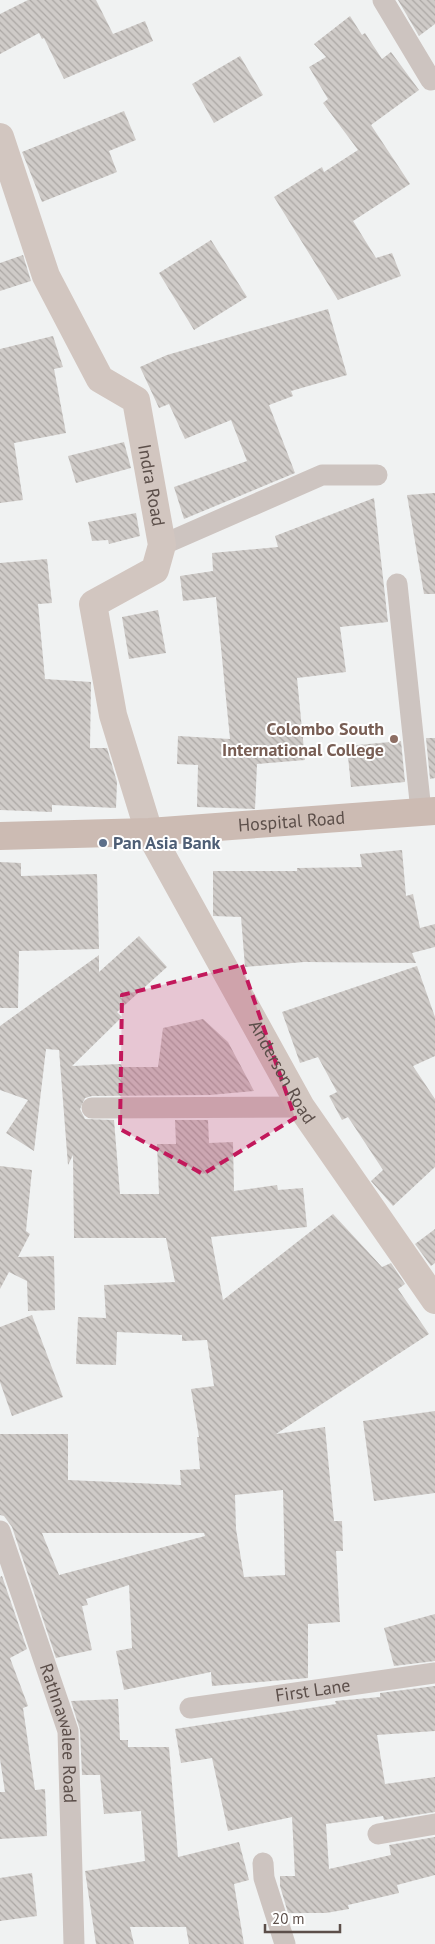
<svg xmlns="http://www.w3.org/2000/svg" width="435" height="1944" font-family="'PT Sans',sans-serif">
<style>
.building{fill:url(#building-back-hatch);fill-rule:evenodd}
.lines{fill:none;stroke-linecap:round;stroke-linejoin:round}
.street{stroke:#cdc4c0;stroke-width:21}
.secondary{stroke:#d2c6c0;stroke-width:28}
.primary{stroke:#ccbbb3;stroke-width:28}
.marked{fill:#c2185b;fill-opacity:0.2;stroke:#c2185b;stroke-width:4;stroke-dasharray:10 6;stroke-linejoin:round}
.education-dot{fill:#8d6e63;stroke:#fff;stroke-width:2}
.service-dot{fill:#5c6f8a;stroke:#fff;stroke-width:2}
.labels{text-anchor:middle;stroke-width:4;stroke-linejoin:round;paint-order:stroke}
.street-label{font-size:18px;fill:#5c4f4a;stroke:#fff}
.education-label{font-size:18px;font-weight:bold;fill:#785e54;stroke:#fff;text-anchor:end}
.service-label{font-size:18px;font-weight:bold;fill:#4e5e75;stroke:#fff;text-anchor:start}
</style>
<defs>
<pattern id="building-back-hatch" width="6" height="6" patternUnits="userSpaceOnUse" patternTransform="scale(1.25)"><rect width="6" height="6" fill="#cfcbc8"/><path d="M-1 5l2 2M0 0l6 6M5-1l2 2" fill="none" stroke="#aba7a4"/></pattern>
</defs>
<rect width="100%" height="100%" fill="#f0f2f2"/>
<g class="building">
<path d="M 28,0 L 96,0 L 113,34 L 145,21 L 153,41 L 64,79 L 44,38 L 42,39 L 39,33 L 0,54 L 0,14 Z"/>
<path d="M 398,0 L 435,0 L 435,24 L 419,36 Z"/>
<path d="M 350,16 L 362,35 L 365,33 L 382,59 L 391,52 L 419,90 L 371,125 L 410,184 L 353,221 L 376,258 L 392,253 L 401,276 L 338,300 L 274,197 L 322,167 L 324,172 L 358,150 L 323,103 L 328,99 L 309,67 L 326,57 L 314,44 Z"/>
<path d="M 240,56 L 263,95 L 214,123 L 192,84 Z"/>
<path d="M 124,111 L 136,140 L 109,151 L 117,172 L 42,202 L 22,152 Z"/>
<path d="M 211,240 L 247,297 L 194,330 L 159,273 Z"/>
<path d="M 23,255 L 31,281 L 0,291 L 0,263 Z"/>
<path d="M 328,309 L 347,375 L 291,391 L 293,396 L 269,405 L 295,473 L 184,519 L 174,487 L 247,461 L 231,420 L 185,439 L 169,404 L 159,408 L 140,367 L 167,355 Z"/>
<path d="M 53,336 L 63,367 L 54,369 L 66,433 L 14,443 L 23,500 L 0,503 L 0,349 Z"/>
<path d="M 124,442 L 131,468 L 76,483 L 68,456 Z"/>
<path d="M 435,493 L 435,594 L 424,594 L 407,495 Z"/>
<path d="M 374,498 L 388,622 L 340,627 L 346,672 L 297,678 L 305,760 L 257,764 L 255,809 L 197,807 L 198,765 L 177,764 L 178,736 L 230,739 L 216,597 L 183,601 L 180,576 L 213,571 L 212,553 L 278,547 L 275,536 Z"/>
<path d="M 136,513 L 140,536 L 109,544 L 108,540 L 92,541 L 88,522 Z"/>
<path d="M 47,559 L 52,603 L 38,604 L 45,679 L 91,682 L 90,748 L 107,748 L 117,782 L 116,808 L 52,805 L 52,812 L 0,810 L 0,563 Z"/>
<path d="M 158,610 L 166,653 L 129,659 L 122,617 Z"/>
<path d="M 426,738 L 435,738 L 435,778 L 430,779 Z"/>
<path d="M 401,741 L 405,782 L 351,787 L 347,746 Z"/>
<path d="M 402,850 L 406,896 L 413,894 L 420,928 L 435,924 L 435,947 L 412,953 L 416,963 L 304,962 L 245,967 L 241,917 L 213,916 L 213,871 L 297,871 L 297,868 L 362,867 L 360,854 Z"/>
<path d="M 0,862 L 21,863 L 21,876 L 97,874 L 99,949 L 19,951 L 18,1008 L 0,1008 Z"/>
<path d="M 139,936 L 167,967 L 117,1012 L 122,1017 L 72,1066 L 121,1064 L 122,1067 L 158,1067 L 163,1028 L 203,1019 L 228,1042 L 254,1091 L 210,1095 L 92,1096 L 85,1098 L 80,1109 L 85,1119 L 114,1120 L 120,1194 L 159,1194 L 157,1144 L 176,1144 L 175,1120 L 208,1120 L 209,1143 L 233,1142 L 234,1191 L 277,1185 L 278,1190 L 303,1188 L 307,1227 L 211,1237 L 223,1300 L 333,1214 L 382,1267 L 391,1263 L 405,1284 L 398,1289 L 429,1334 L 276,1434 L 325,1427 L 334,1521 L 342,1521 L 343,1551 L 336,1551 L 340,1622 L 308,1624 L 308,1678 L 212,1686 L 211,1672 L 124,1690 L 116,1651 L 132,1648 L 129,1585 L 86,1599 L 88,1605 L 82,1606 L 92,1650 L 56,1658 L 12,1527 L 4,1516 L 0,1515 L 0,1434 L 68,1434 L 68,1480 L 181,1485 L 180,1470 L 200,1469 L 197,1437 L 199,1437 L 191,1389 L 214,1386 L 207,1340 L 182,1341 L 182,1335 L 117,1332 L 116,1365 L 76,1364 L 78,1317 L 106,1318 L 104,1285 L 175,1282 L 166,1238 L 74,1238 L 73,1155 L 68,1165 L 59,1050 L 46,1049 L 34,1151 L 6,1133 L 28,1100 L 0,1090 L 0,1026 L 99,955 L 99,972 ZM 283,1490 L 285,1575 L 244,1577 L 236,1529 L 235,1495 ZM 42,1533 L 204,1533 L 205,1536 L 59,1575 Z"/>
<path d="M 417,966 L 435,1017 L 435,1056 L 413,1066 L 435,1099 L 435,1167 L 393,1206 L 371,1181 L 383,1170 L 348,1117 L 342,1120 L 329,1096 L 337,1092 L 318,1057 L 300,1063 L 282,1012 Z"/>
<path d="M 0,1166 L 32,1170 L 26,1231 L 30,1234 L 18,1257 L 54,1256 L 55,1310 L 28,1311 L 27,1281 L 9,1272 L 0,1289 Z"/>
<path d="M 435,1229 L 435,1263 L 431,1266 L 415,1244 Z"/>
<path d="M 32,1315 L 63,1397 L 12,1416 L 0,1382 L 0,1327 Z"/>
<path d="M 435,1411 L 435,1493 L 374,1501 L 363,1421 Z"/>
<path d="M 2,1576 L 27,1649 L 10,1658 L 28,1706 L 23,1708 L 35,1790 L 45,1789 L 47,1836 L 0,1839 L 0,1792 L 5,1792 L 0,1759 L 0,1577 Z"/>
<path d="M 435,1614 L 435,1661 L 394,1666 L 384,1628 Z"/>
<path d="M 435,1686 L 435,1731 L 377,1735 L 385,1784 L 435,1777 L 435,1812 L 384,1820 L 383,1816 L 326,1824 L 329,1869 L 391,1855 L 389,1845 L 435,1837 L 435,1875 L 397,1885 L 399,1893 L 348,1905 L 349,1909 L 326,1913 L 288,1913 L 280,1886 L 280,1876 L 295,1876 L 292,1817 L 228,1831 L 212,1758 L 181,1763 L 175,1729 L 336,1704 L 335,1701 L 380,1697 L 380,1693 Z"/>
<path d="M 118,1699 L 120,1740 L 128,1740 L 128,1747 L 169,1747 L 178,1857 L 239,1842 L 249,1880 L 234,1884 L 244,1944 L 189,1944 L 186,1927 L 130,1927 L 134,1944 L 96,1944 L 85,1871 L 145,1861 L 141,1811 L 104,1814 L 100,1775 L 82,1775 L 80,1730 L 71,1701 Z"/>
<path d="M 32,1873 L 37,1916 L 0,1921 L 0,1878 Z"/>
</g>
<g class="lines">
<g class="street">
<path d="M 383,0 L 431,80"/>
<path d="M 162,545 L 322,475 L 377,475"/>
<path d="M 397,584 L 421,811"/>
<path d="M 92,1108 L 301,1107"/>
<path id="s1" d="M 0,1531 L 68,1731 L 74,1944"/>
<path id="s2" d="M 190,1708 L 435,1673"/>
<path d="M 378,1834 L 435,1824"/>
<path d="M 263,1863 L 264,1878 L 285,1944"/>
</g>
<path class="secondary" id="s3" d="M 0,137 L 46,276 L 100,379 L 136,400 L 162,545 L 155,570 L 93,604 L 113,715 L 149,832 L 301,1107 L 435,1300"/>
<path class="primary" id="s4" d="M 0,836 L 149,832 L 435,811"/>
</g>
<path class="marked" d="M 242,965 L 295,1118 L 203,1174 L 120,1129 L 122,995 Z"/>
<circle class="education-dot" cx="394" cy="739" r="5"/>
<circle class="service-dot" cx="103" cy="843" r="5"/>
<g class="labels">
<g class="street-label">
<text dy="6" stroke="none"><textPath href="#s3" startOffset="391">Indra Road</textPath></text>
<text dy="6" stroke="none"><textPath href="#s4" startOffset="292">Hospital Road</textPath></text>
<text dy="6" stroke="none"><textPath href="#s3" startOffset="1058">Anderson Road</textPath></text>
<text dy="6" stroke="none"><textPath href="#s2" startOffset="124">First Lane</textPath></text>
<text dy="6" stroke="none"><textPath href="#s1" startOffset="212">Rathnawalee Road</textPath></text>
</g>
<g class="education-label">
<text x="384" y="735">Colombo South<tspan x="384" dy="21">International College</tspan></text>
</g>
<g class="service-label">
<text x="113" y="849">Pan Asia Bank</text>
</g>
</g>
<path d="M265 1924v8h75v-8" fill="none" stroke="#5c4f4a" stroke-width="2.5"/>
<text x="272" y="1924" font-size="15" fill="#5c4f4a" stroke="#ffffff" stroke-width="4" paint-order="stroke">20 m</text>
</svg>
